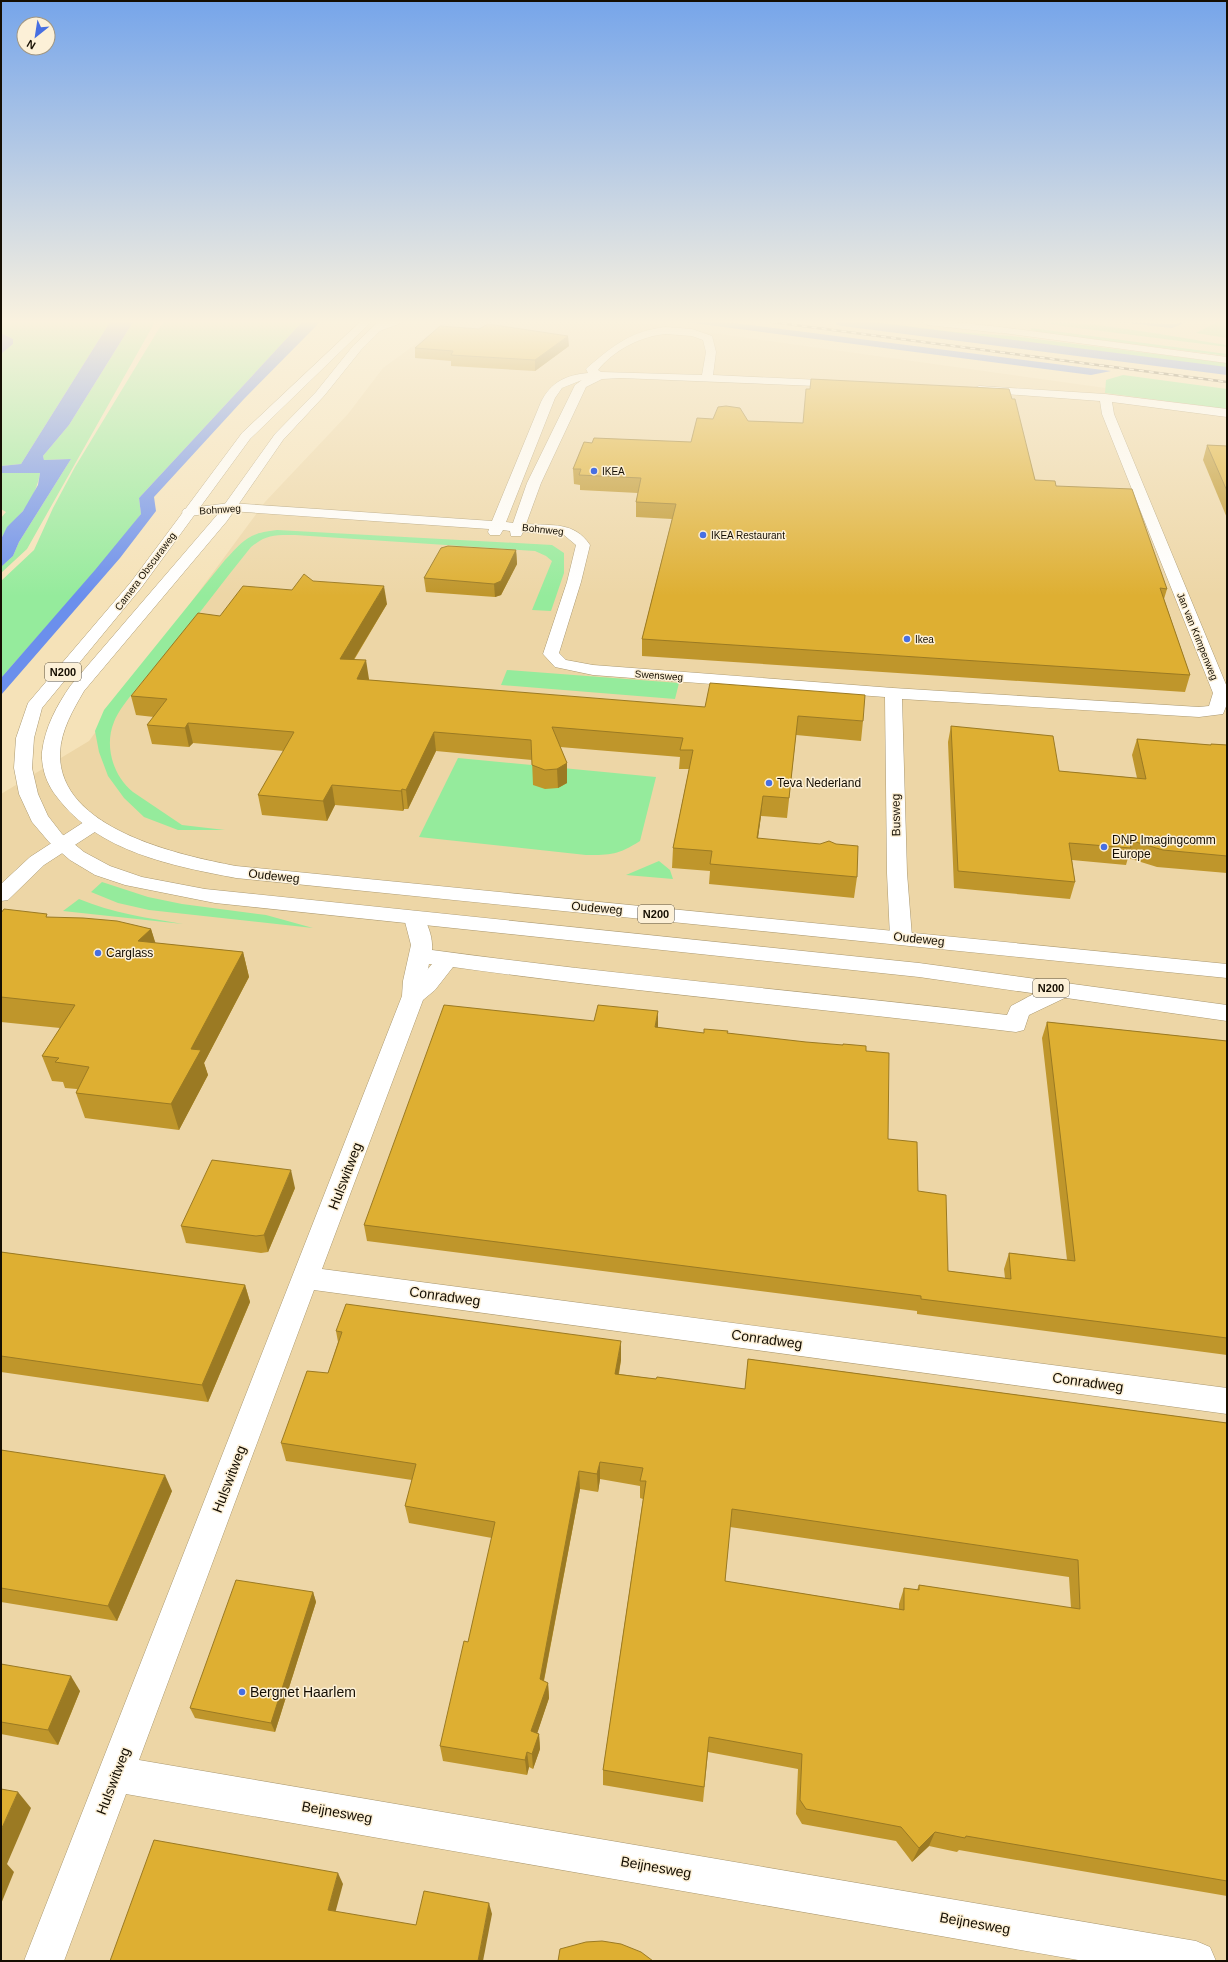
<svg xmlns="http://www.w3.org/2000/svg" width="1228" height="1962" font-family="Helvetica,sans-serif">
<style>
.built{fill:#edd6a6}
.green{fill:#95eb9c}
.water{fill:#6b8fec}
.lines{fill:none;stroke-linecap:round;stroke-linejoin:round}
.canal{fill:#6b8fec;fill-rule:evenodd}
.minor-casing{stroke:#ab9971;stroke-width:1}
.tertiary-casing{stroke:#ab9971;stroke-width:1}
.secondary-casing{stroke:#ab9971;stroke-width:1}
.primary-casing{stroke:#ab9971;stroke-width:1}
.minor{fill:#fff;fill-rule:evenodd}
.tertiary{fill:#fff;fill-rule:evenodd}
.secondary{fill:#fff;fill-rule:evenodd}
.primary{fill:#fff;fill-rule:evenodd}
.rail-casing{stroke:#635841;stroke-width:2.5}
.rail{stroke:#fcf0d7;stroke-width:1.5;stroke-dasharray:5;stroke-linecap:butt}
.wall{fill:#bf962b;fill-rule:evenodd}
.shaded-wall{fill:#9b7a23}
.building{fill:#deaf32;stroke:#9b7a23;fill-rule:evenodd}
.poi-dot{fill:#476fe2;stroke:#fcf0d7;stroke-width:1.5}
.labels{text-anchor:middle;stroke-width:3;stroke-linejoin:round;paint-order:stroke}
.far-poi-label{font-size:10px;fill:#150e02;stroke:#fcf0d7;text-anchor:start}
.far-street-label{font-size:10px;fill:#150e02;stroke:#fcf0d7}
.shield{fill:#fcf0d7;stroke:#5a5242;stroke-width:1}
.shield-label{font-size:11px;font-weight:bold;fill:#150e02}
.poi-label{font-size:12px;fill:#150e02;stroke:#fcf0d7;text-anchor:start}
.street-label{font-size:12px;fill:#150e02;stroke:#fcf0d7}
.near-street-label{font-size:14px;fill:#150e02;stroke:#fcf0d7}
.near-poi-label{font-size:14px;fill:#150e02;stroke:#fcf0d7;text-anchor:start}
</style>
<rect width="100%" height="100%" fill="#f5e2b8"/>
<path class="built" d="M 446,322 L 634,322 L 1227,405 L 1227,1961 L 1,1961 L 1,794 L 89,741 L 265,502 L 348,414 L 383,368 Z"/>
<g class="green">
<path d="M 1,322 L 110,322 L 21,464 L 1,466 L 1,354 L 13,344 L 13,339 L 1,333 Z"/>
<path d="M 133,322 L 155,322 L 27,549 L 1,573 L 1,567 L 13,556 L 19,542 L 71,459 L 44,460 L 43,456 L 69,425 Z"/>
<path d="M 163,322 L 302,322 L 139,498 L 141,514 L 118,545 L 1,678 L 1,581 L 34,550 L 53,508 L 75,467 Z"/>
<path d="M 850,322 L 876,322 L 955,332 L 1012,336 L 1227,363 L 1227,370 Z"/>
<path d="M 1043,322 C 1102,322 1168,336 1227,345 L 1227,347 L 1062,326 Z"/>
<path d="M 1217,322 L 1227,322 L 1227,338 L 1196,333 Z"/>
<path d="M 1031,328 L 1227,354 L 1227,356 L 1044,333 L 1031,330 Z"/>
<path d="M 1123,375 L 1227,389 L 1227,409 L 1105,393 L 1106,380 Z"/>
<path d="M 15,472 L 40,473 C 38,486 31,502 22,512 C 13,522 6,528 1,539 L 1,518 L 6,512 L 1,509 L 1,473 Z"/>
<path d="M 277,530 L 552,545 L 564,553 L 564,573 L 551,611 L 532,610 L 552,561 L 546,556 L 535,551 L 295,535 C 275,535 267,534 251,547 C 223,581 198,616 170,650 C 155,668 121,703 114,722 C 104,746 113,776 133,792 L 182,825 L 225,830 L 178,830 L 144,817 L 124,798 L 108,776 L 99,752 L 95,731 L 104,710 L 225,560 C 244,540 248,533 277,530 Z"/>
<path d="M 507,670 L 679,683 L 675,699 L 501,685 Z"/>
<path d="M 458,758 L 656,777 L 640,841 C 618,855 611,855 586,855 L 419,837 Z"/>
<path d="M 659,861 L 670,870 L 673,879 L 626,875 Z"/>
<path d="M 102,882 L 148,897 L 182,904 L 266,915 L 313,928 L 149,910 L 118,903 L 91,892 Z"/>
<path d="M 79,899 C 112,913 148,918 183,924 L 63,911 Z"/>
</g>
<g class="water">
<path d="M 110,322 L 133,322 L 69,425 L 43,456 L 44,460 L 71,459 L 19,542 L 13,556 L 1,567 L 1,539 L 7,527 L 23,511 L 38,485 L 40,473 L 1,473 L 1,466 L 21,464 Z"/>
<path d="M 302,322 L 320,322 L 243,400 L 154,497 L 156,511 L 120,558 L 1,695 L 1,678 L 95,570 L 141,514 L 139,498 Z"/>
<path d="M 685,322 L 726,322 L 1111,371 L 1091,375 Z"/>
<path d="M 1118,322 L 1172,324 L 1187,322 L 1172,328 Z"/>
<path d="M 1,333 L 13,339 L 13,344 L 1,354 Z"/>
</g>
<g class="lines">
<path class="canal" d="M 835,322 L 872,322 L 1227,367 L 1227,375 L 842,326 L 837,325 Z"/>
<defs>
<g id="minor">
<path d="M 666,327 L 692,329 L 712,336 L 716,352 L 713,375 L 841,381 L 847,384 L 841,387 L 621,378 L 602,379 L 586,387 L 541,483 L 526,524 C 552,526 574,521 590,545 L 581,582 L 559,653 L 566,660 L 593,665 L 893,688 L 1199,707 L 1209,706 L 1213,693 L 1102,414 L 1100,401 L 979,392 L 973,389 L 979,386 L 1105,394 L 1227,409 L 1227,417 L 1112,402 L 1114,414 L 1227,687 L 1227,704 L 1223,714 L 1199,717 L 902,699 L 907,873 L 912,937 L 909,942 L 901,944 L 893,942 L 890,937 L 887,873 L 885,697 L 593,675 L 555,667 L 543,654 L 567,582 L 576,545 L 564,535 L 523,532 L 521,536 L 511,536 L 510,531 L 503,530 L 500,535 L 490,535 L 488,532 L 489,529 L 230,511 L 189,516 L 184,515 L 182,512 L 184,509 L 189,508 L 230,503 L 492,521 L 541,402 C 551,382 566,375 588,373 L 586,369 L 588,367 C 614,345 631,331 666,327 ZM 666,334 L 692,336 L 703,340 L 706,352 L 702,375 L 601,372 L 598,370 C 614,350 641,336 666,334 ZM 582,380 L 575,385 L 527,483 L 513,523 L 506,522 L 555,398 L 562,388 Z"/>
<path d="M 414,911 L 421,913 C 428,924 433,937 432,950 C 623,976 815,992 1007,1015 L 1011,1006 C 1027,998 1054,980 1071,985 L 1074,990 L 1071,995 L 1029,1015 L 1024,1030 L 1016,1032 C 828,1009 640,993 453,967 L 435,990 L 423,1000 L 322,1269 L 1227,1388 L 1227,1414 L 314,1290 L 139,1760 L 1196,1941 L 1210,1947 L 1216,1961 L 1084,1961 L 126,1794 L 64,1961 L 24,1961 L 402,996 L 403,981 L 411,945 L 404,918 L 407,913 ZM 429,964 L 432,964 L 427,970 L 428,969 Z"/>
</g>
<path id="tertiary" d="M 94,818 L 101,820 L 104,824 L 101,828 L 44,865 L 8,900 L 1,901 L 1,884 L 30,857 L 87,820 Z"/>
<g id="secondary">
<path d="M 386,322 L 400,322 L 399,324 L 377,332 L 372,329 Z"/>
<path d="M 1000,327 L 1227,357 L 1227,363 L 996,332 L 995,330 Z"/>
</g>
<g id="primary">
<path d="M 360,322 L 371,322 L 250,439 L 141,588 L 42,708 L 34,738 L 32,768 L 38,794 L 48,816 L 62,834 L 84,852 L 110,866 L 142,877 L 205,889 L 919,963 L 1227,1005 L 1227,1021 L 919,977 L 215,903 L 125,885 L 95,875 L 70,860 L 49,842 L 32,822 L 19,794 L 14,768 L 16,738 L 28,703 L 131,582 L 242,433 Z"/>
<path d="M 378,322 L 389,322 L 361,350 L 324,396 L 283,440 L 227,521 L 84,691 C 73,710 61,730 60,753 C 58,829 179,855 236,866 L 1227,964 L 1227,978 L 236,878 C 173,866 98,852 57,797 C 47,785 41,768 42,752 C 45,727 57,705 71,685 L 217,515 L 275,434 L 316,392 L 353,346 Z"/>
<path d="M 923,322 L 954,322 L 1000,327 L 1005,330 L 1000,333 L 928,325 Z"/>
</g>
</defs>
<use href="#minor" class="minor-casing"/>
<use href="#tertiary" class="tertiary-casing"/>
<use href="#secondary" class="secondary-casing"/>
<use href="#primary" class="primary-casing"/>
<use href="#minor" class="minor"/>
<use href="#tertiary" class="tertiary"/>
<use href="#secondary" class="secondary"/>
<use href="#primary" class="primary"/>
<defs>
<path id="rail" d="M 772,322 L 1227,382"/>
</defs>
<use href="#rail" class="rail-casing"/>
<use href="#rail" class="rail"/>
</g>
<g class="wall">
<path d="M 569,346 L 535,371 L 451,366 L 451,361 L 415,358 L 415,348 Z"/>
<path d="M 1012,399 L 1035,480 L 1056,486 L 1167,589 L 1164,599 L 1190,675 L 1185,692 L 642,656 L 642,639 L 672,519 L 636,517 L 636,502 L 638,493 L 580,490 L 580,485 L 574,484 L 573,469 L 592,443 L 691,442 L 748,421 L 803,423 Z"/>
<path d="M 1207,445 L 1227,446 L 1227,518 L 1203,460 Z"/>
<path d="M 516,550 L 517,564 L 501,595 L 495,597 L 426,592 L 424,578 Z"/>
<path d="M 313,581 L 387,604 L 354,660 L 369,679 L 369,680 L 863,721 L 861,741 L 796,735 L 787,818 L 761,816 L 758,838 L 857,877 L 854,898 L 709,884 L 710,871 L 672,868 L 673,848 L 689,769 L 679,769 L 680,757 L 560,747 L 567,763 L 567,783 L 558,788 L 545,789 L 533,785 L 532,760 L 436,751 L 408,809 L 404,809 L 403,811 L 335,805 L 327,821 L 262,815 L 258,795 L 284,751 L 193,743 L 189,747 L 152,744 L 147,725 L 154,717 L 136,715 L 131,696 L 220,616 L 292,590 Z"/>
<path d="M 951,726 L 1059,771 L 1137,778 L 1132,755 L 1137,739 L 1211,745 L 1211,744 L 1227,745 L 1227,873 L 1157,867 L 1128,858 L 1126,865 L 1072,860 L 1075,882 L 1070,899 L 954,888 L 948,742 Z"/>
<path d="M 1,913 L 48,917 L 151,929 L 155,943 L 243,952 L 249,977 L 204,1063 L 208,1075 L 179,1130 L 85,1118 L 76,1093 L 77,1089 L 65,1088 L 63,1082 L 52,1081 L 42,1056 L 60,1028 L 1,1022 Z"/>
<path d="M 1047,1022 L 1227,1041 L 1227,1355 L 917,1314 L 917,1311 L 367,1241 L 364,1225 L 658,1028 L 704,1033 L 727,1033 L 866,1051 L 888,1139 L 918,1191 L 948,1271 L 1005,1278 L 1004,1269 L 1009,1253 L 1067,1260 L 1042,1038 Z"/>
<path d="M 295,1188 L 268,1252 L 261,1253 L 186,1243 L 181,1226 Z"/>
<path d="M 1,1252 L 245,1285 L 250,1302 L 208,1402 L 1,1372 Z"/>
<path d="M 336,1331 L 621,1360 L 619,1374 L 656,1379 L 745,1389 L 748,1359 L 1227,1423 L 1227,1896 L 959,1850 L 957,1852 L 929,1846 L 912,1862 L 896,1841 L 802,1824 L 796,1814 L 798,1769 L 708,1752 L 703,1802 L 603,1785 L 603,1770 L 643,1499 L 640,1498 L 640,1486 L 600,1479 L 598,1492 L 580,1489 L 544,1681 L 548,1683 L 549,1698 L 537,1733 L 539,1734 L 540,1749 L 533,1769 L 529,1767 L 527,1775 L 443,1761 L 440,1746 L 468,1642 L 492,1538 L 409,1523 L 405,1506 L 412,1480 L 286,1461 L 281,1443 L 328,1373 L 338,1342 ZM 730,1527 L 1069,1577 L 1071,1608 L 919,1585 L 917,1590 L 904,1588 L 899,1604 L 899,1609 L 725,1581 Z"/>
<path d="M 1,1450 L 172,1491 L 117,1621 L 1,1602 Z"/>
<path d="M 313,1592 L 316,1602 L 275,1732 L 195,1718 L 190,1708 Z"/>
<path d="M 1,1664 L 80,1691 L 58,1745 L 1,1734 Z"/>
</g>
<g class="shaded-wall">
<path d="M 568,336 L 569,346 L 535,371 L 535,360 Z"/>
<path d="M 516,550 L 517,564 L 501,595 L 495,597 L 494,584 Z"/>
<path d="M 384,586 L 387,604 L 343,677 L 340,659 Z"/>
<path d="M 366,660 L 369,679 L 359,698 L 357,679 Z"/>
<path d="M 188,723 L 193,743 L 189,747 L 185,728 Z"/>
<path d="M 434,732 L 436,751 L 408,809 L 406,790 Z"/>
<path d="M 567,763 L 567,783 L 558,788 L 557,769 Z"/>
<path d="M 332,785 L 335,805 L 327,821 L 323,801 Z"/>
<path d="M 402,789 L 404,809 L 403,811 L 401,791 Z"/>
<path d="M 763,796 L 761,816 L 755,858 L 757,838 Z"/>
<path d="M 151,929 L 159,954 L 138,941 Z"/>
<path d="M 243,952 L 249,977 L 204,1063 L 208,1075 L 179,1130 L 171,1104 L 191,1049 Z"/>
<path d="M 658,1011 L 658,1027 L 654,1043 L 655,1027 Z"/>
<path d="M 291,1170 L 295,1188 L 268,1252 L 264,1235 Z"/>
<path d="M 245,1285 L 250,1302 L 208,1402 L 202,1385 Z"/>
<path d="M 621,1341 L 621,1360 L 615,1392 L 615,1374 Z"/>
<path d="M 600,1462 L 600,1479 L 598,1492 L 597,1474 Z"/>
<path d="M 579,1471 L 580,1489 L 541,1695 L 540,1679 Z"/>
<path d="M 165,1475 L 172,1491 L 117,1621 L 108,1606 Z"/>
<path d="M 313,1592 L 316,1602 L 275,1732 L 271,1723 Z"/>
<path d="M 71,1676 L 80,1691 L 58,1745 L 48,1730 Z"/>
<path d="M 548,1683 L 549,1698 L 533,1746 L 531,1731 Z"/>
<path d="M 539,1734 L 540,1749 L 533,1769 L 532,1754 Z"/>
<path d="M 527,1752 L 529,1767 L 527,1775 L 525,1760 Z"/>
<path d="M 18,1792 L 31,1808 L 7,1864 L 14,1872 L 1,1904 L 1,1830 Z"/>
<path d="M 935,1832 L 929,1846 L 912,1862 L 919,1848 Z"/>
<path d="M 338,1873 L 343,1884 L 333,1921 L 328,1910 Z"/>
<path d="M 489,1903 L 492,1914 L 483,1961 L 478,1961 Z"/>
</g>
<g class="building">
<path d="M 488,324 L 568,336 L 535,360 L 451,355 L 453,351 L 415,348 L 440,326 L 479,329 Z"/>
<path d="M 811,379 L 1009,389 L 1012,399 L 1015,399 L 1035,480 L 1055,481 L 1056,486 L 1132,489 L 1167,589 L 1160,588 L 1190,675 L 642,639 L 676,504 L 636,502 L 641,478 L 579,475 L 581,469 L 573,469 L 584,442 L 592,443 L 594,438 L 691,442 L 697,418 L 713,419 L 718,407 L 726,406 L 740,408 L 748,421 L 803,423 L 806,389 L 810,389 Z"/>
<path d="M 1207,445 L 1227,446 L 1227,491 Z"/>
<path d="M 448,546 L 516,550 L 501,581 L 494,584 L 424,578 L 441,548 Z"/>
<path d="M 304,574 L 313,581 L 384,586 L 340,659 L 366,660 L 357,679 L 705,707 L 710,683 L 865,695 L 863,721 L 798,716 L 789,798 L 763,796 L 757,838 L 820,844 L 829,841 L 836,844 L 858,846 L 857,877 L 710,864 L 712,851 L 673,848 L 693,750 L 680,750 L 683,738 L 552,727 L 567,763 L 557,769 L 545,770 L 532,765 L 531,740 L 434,732 L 406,790 L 402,789 L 401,791 L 332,785 L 323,801 L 258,795 L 294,732 L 188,723 L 185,728 L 147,725 L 167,699 L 131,696 L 198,613 L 220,616 L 243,586 L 292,590 Z"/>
<path d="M 951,726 L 1053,736 L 1059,771 L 1146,779 L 1137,739 L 1211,745 L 1211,744 L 1227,745 L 1227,856 L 1163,850 L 1129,840 L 1131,848 L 1069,843 L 1075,882 L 958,871 Z"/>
<path d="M 4,909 L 47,914 L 46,917 L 83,918 L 117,921 L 151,929 L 138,941 L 243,952 L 191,1049 L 201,1050 L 171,1104 L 76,1093 L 89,1067 L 55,1062 L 59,1058 L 42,1056 L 75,1005 L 1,997 L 1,913 Z"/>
<path d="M 444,1005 L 594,1021 L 598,1005 L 658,1011 L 655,1027 L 704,1033 L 704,1029 L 728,1031 L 727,1033 L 806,1042 L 843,1045 L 843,1044 L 866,1046 L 866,1051 L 889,1053 L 888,1139 L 917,1142 L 918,1191 L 946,1195 L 948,1271 L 1011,1279 L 1009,1253 L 1075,1261 L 1047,1022 L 1227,1041 L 1227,1338 L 921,1299 L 921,1296 L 364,1225 Z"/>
<path d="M 212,1160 L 291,1170 L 264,1235 L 256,1236 L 181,1226 Z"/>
<path d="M 1,1252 L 245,1285 L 202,1385 L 1,1356 Z"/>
<path d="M 346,1304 L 621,1341 L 615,1374 L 656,1379 L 657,1377 L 745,1389 L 748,1359 L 1227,1423 L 1227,1881 L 966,1836 L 965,1838 L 935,1832 L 919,1848 L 901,1827 L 806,1809 L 800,1800 L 802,1754 L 709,1737 L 704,1787 L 603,1770 L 646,1481 L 640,1481 L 643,1468 L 600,1462 L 597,1474 L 579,1471 L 540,1679 L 548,1683 L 531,1731 L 539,1734 L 532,1754 L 527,1752 L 525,1760 L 440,1746 L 464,1641 L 468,1642 L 495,1522 L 405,1506 L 416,1464 L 281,1443 L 307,1371 L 328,1373 L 342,1332 L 336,1331 ZM 732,1509 L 1078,1560 L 1080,1609 L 919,1585 L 919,1590 L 904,1588 L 904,1610 L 725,1581 Z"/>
<path d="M 1,1450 L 165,1475 L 108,1606 L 1,1588 Z"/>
<path d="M 236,1580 L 313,1592 L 271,1723 L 190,1708 Z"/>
<path d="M 1,1664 L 71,1676 L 48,1730 L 1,1722 Z"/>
<path d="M 1,1789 L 18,1792 L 1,1830 Z"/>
<path d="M 154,1840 L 338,1873 L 328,1910 L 416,1925 L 424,1891 L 489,1903 L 478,1961 L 110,1961 Z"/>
<path d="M 602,1941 L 621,1944 L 641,1952 L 653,1961 L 558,1961 L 560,1949 L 586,1942 Z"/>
</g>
<linearGradient id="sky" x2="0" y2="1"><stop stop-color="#76a5ea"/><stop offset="0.54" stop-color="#faf2df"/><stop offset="1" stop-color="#faf2df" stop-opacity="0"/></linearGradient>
<rect width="1228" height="596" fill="url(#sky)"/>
<g class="poi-dot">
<circle cx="594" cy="471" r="4"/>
<circle cx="703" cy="535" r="4"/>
<circle cx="907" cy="639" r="4"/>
<circle cx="769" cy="783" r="4"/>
<circle cx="1104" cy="847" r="4"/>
<circle cx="98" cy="953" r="4"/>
<circle cx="242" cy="1692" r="4"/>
</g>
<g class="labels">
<g class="far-poi-label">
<text x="602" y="475">IKEA</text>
<text x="711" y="539">IKEA Restaurant</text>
<text x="915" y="643">Ikea</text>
</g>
<g class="far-street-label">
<text transform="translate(220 509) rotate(-4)" y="4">Bohnweg</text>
<text transform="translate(543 529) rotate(6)" y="4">Bohnweg</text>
<text transform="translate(145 571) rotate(-53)" y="4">Camera Obscuraweg</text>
<text transform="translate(1198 636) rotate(68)" y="4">Jan van Krimpenweg</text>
<text transform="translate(659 675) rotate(4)" y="4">Swensweg</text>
</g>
<g class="shield">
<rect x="45" y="663" width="36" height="18" rx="3"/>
<rect x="638" y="905" width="36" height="18" rx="3"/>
<rect x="1033" y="979" width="36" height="18" rx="3"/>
</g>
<g class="shield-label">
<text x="63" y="676">N200</text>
<text x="656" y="918">N200</text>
<text x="1051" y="992">N200</text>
</g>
<g class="poi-label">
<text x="777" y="787">Teva Nederland</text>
<text x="1112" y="844">DNP Imagingcomm<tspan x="1112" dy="14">Europe</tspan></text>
<text x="106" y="957">Carglass</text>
</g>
<g class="street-label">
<text transform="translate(896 815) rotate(-91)" y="4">Busweg</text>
<text transform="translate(274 876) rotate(6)" y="4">Oudeweg</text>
<text transform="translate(597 908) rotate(5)" y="4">Oudeweg</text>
<text transform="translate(919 939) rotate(6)" y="4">Oudeweg</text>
</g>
<g class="near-street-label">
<text transform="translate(345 1176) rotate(-69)" y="5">Hulswitweg</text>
<text transform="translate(445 1296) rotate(8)" y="5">Conradweg</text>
<text transform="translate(767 1339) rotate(8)" y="5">Conradweg</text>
<text transform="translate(1088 1382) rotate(8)" y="5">Conradweg</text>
<text transform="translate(229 1479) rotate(-69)" y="5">Hulswitweg</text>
<text transform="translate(113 1781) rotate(-69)" y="5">Hulswitweg</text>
<text transform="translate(337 1812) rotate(10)" y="5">Beijnesweg</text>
<text transform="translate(656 1867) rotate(10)" y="5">Beijnesweg</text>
<text transform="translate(975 1923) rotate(10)" y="5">Beijnesweg</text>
</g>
<g class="near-poi-label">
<text x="250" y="1697">Bergnet Haarlem</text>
</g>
</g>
<rect width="1228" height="1962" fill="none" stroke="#150e02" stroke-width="4"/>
<g transform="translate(36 36) rotate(210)"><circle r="19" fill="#fcf0d7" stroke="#a09682"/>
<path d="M0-3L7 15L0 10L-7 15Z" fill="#476fe2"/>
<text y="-6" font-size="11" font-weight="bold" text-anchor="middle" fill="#150e02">N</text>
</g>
</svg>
